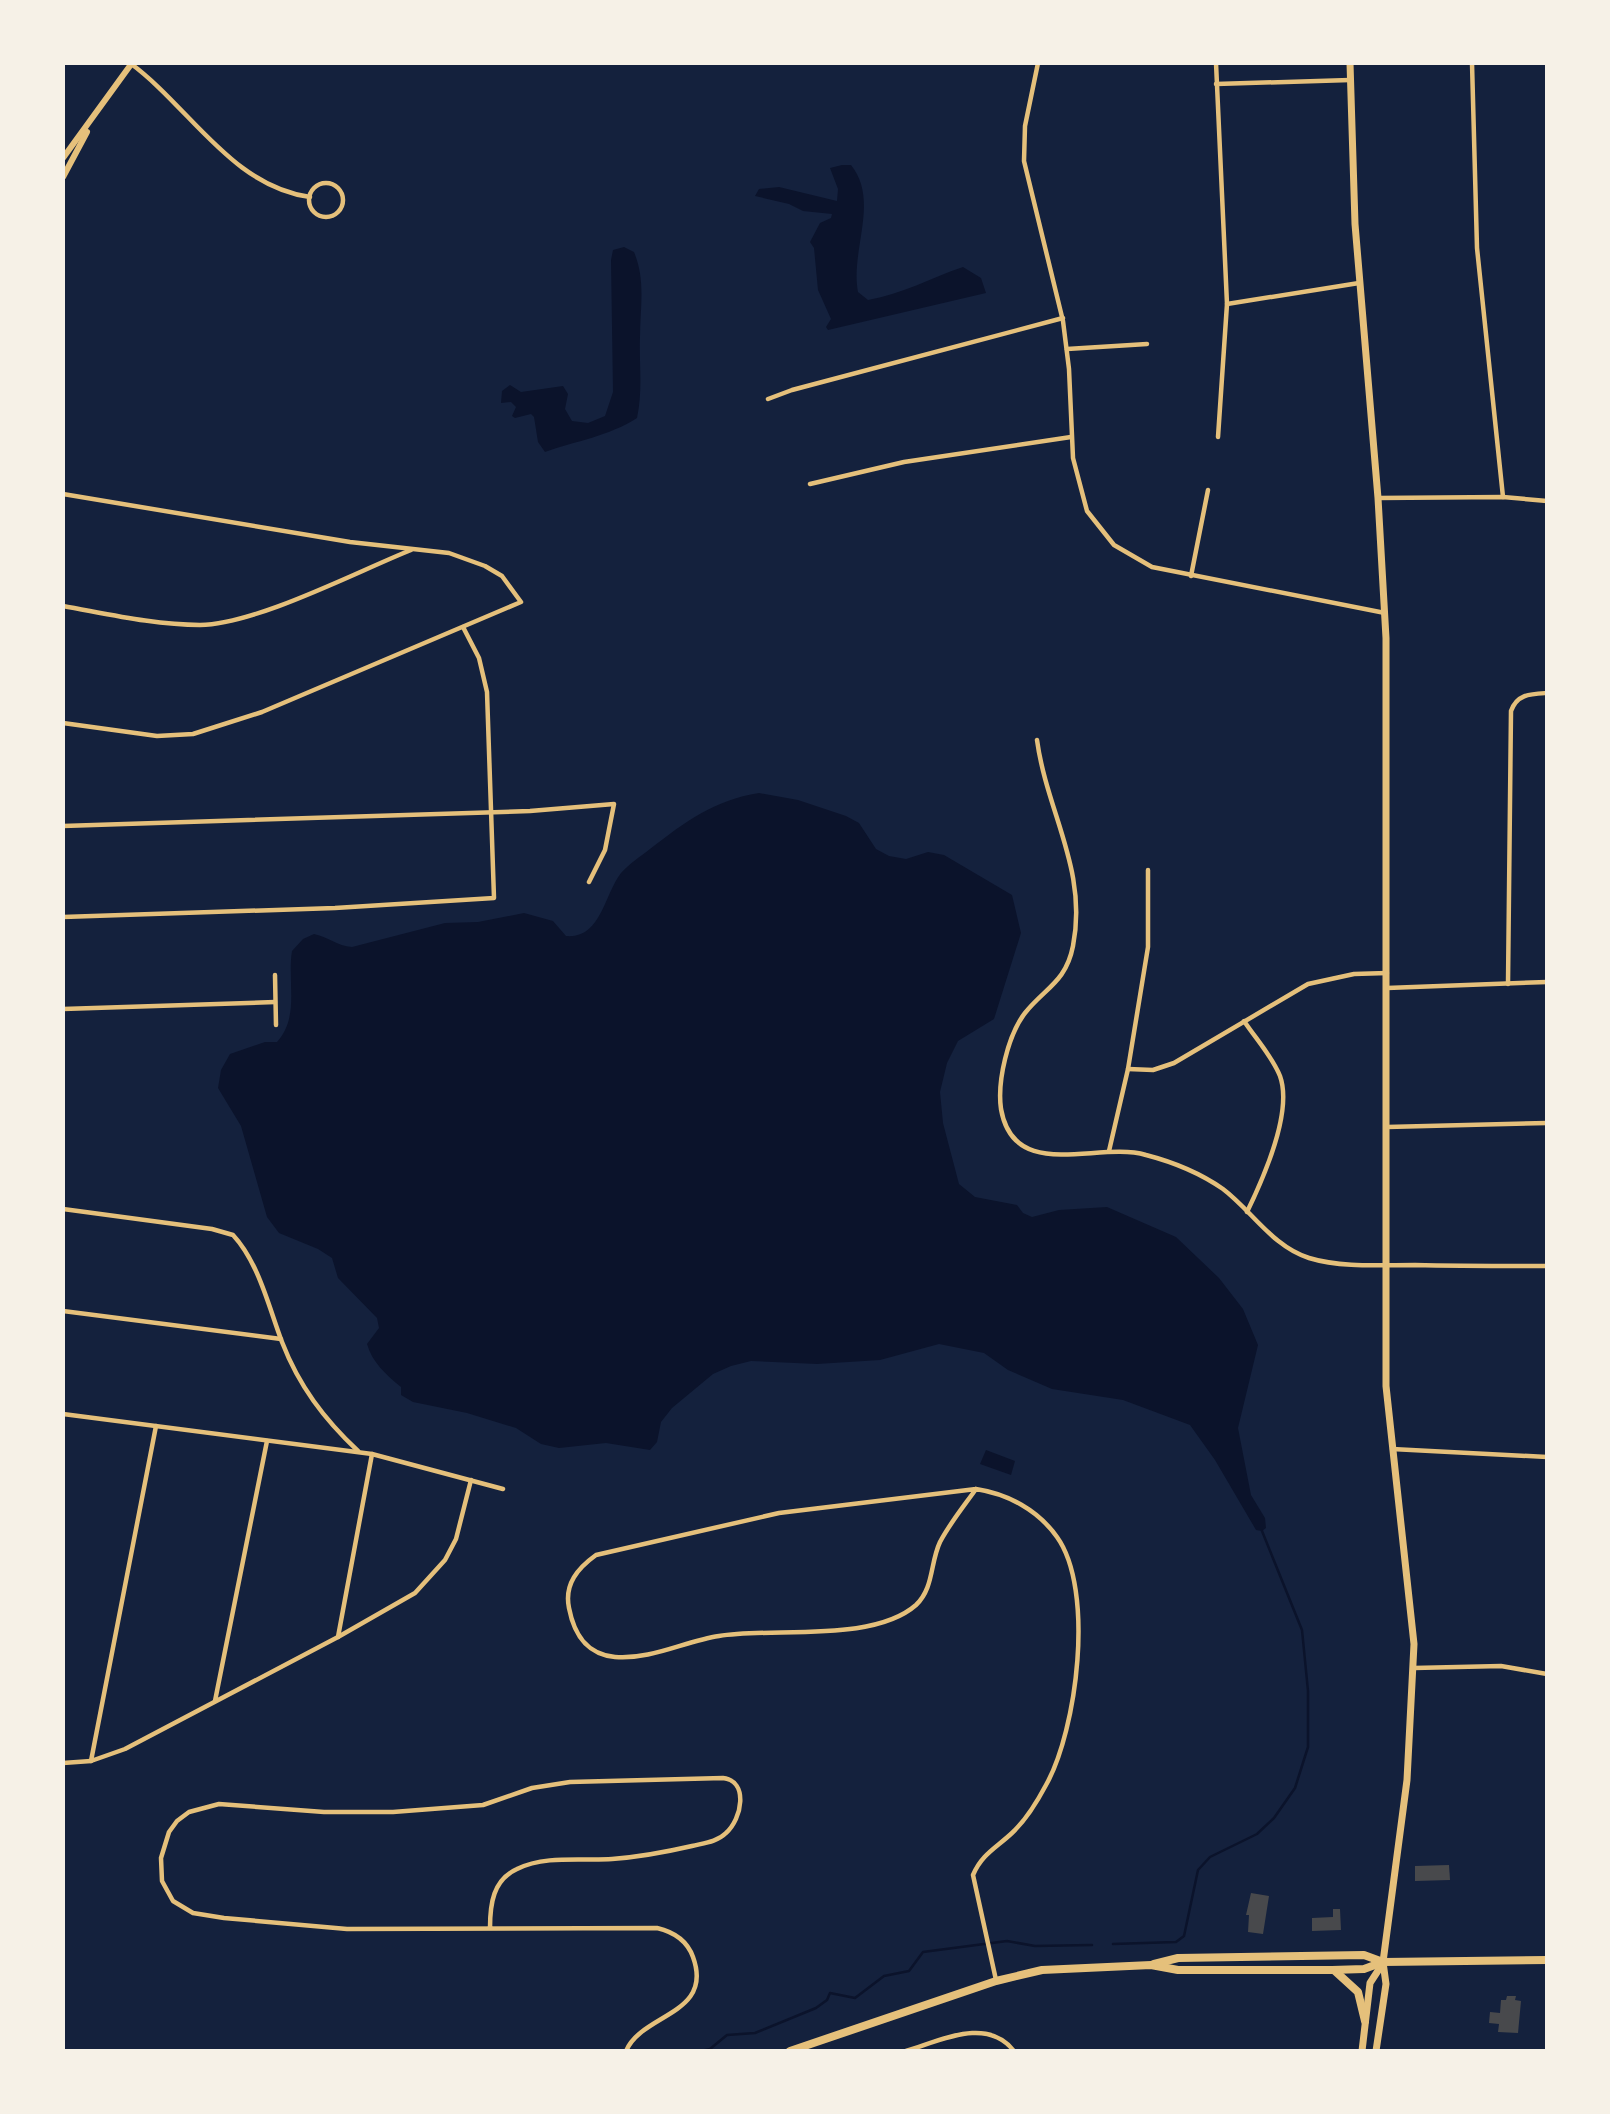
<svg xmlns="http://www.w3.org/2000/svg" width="1610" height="2114" font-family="'Zilla Slab',serif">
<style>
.water{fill:#0b132b}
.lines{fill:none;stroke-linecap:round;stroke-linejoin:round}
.stream{stroke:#0b132b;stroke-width:2.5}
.building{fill:#48494c}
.minor{stroke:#e5c07b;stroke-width:4.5}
.tertiary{stroke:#e5c07b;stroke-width:6}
.secondary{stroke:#e5c07b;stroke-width:7}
.primary{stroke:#e5c07b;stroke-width:8}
</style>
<rect width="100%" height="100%" fill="#14213d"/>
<g class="water">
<path d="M 842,165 L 851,165 C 880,201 850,250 858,292 L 868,300 C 903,294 930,278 963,267 L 981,278 L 986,293 L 828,330 L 826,327 L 831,319 L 818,290 L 814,248 L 810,242 L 820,223 L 831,218 L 832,214 L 803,211 L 789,204 L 755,196 L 759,189 L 779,187 L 837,201 L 838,189 L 830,168 Z"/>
<path d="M 624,247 L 634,252 C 646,281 640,307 640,337 C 639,365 643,390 637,418 C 609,436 576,441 545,452 L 538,442 L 534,417 L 531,414 L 515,418 L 512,416 L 516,407 L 511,402 L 501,403 L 502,391 L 510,385 L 521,392 L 563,386 L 568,394 L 565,409 L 572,421 L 588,423 L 605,416 L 613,392 L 611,260 L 613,250 Z"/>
<path d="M 759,793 L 798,800 L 846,816 L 859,823 L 876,849 L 889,856 L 906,859 L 928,852 L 944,855 L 1012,895 L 1021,933 L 994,1019 L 958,1041 L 947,1063 L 940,1092 L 943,1123 L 959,1184 L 975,1197 L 1017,1205 L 1023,1213 L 1032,1217 L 1059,1210 L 1107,1207 L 1176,1237 L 1219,1278 L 1243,1309 L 1258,1345 L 1238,1428 L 1251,1495 L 1265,1518 L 1266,1528 L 1262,1531 L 1256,1530 L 1215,1460 L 1190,1425 L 1123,1400 L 1052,1389 L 1008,1370 L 984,1353 L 939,1344 L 880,1360 L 817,1364 L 751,1361 L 731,1366 L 713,1374 L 672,1408 L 661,1422 L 657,1442 L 650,1450 L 606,1443 L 559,1448 L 541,1444 L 516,1428 L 467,1413 L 413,1402 L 401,1395 L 401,1387 C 386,1375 372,1362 367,1344 L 379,1328 L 377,1318 L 338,1278 L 332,1258 L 318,1249 L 279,1233 L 267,1217 L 241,1126 L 218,1088 L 221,1070 L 230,1054 L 265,1042 L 277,1042 C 300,1017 287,981 292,951 L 303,939 L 314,934 C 329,937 337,946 352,947 L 445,923 L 478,922 L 524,913 L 553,921 L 566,936 C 601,939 604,895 621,873 C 629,864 641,856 650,849 C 685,822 714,800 759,793 Z"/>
<path d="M 986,1450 L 1015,1461 L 1011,1475 L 980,1464 Z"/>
</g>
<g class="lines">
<g class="stream">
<path d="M 1113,1944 L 1176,1942 L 1184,1936 L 1198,1870 L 1210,1857 L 1257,1834 L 1274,1818 L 1295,1788 L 1308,1747 L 1308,1691 L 1302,1630 L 1262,1531"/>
<path d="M 701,2051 L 710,2049 L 727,2035 L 755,2033 L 816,2008 L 827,2000 L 830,1993 L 855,1998 L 884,1976 L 909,1971 L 923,1952 L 1007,1941 L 1035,1946 L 1092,1945"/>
</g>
</g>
<g class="building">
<path d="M 1449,1865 L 1450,1880 L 1415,1881 L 1415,1866 Z"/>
<path d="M 1251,1893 L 1269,1896 L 1263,1934 L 1248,1932 L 1249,1915 L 1246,1915 Z"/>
<path d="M 1333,1909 L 1340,1909 L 1341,1930 L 1312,1931 L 1312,1918 L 1333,1917 Z"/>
<path d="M 1507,1996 L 1516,1996 L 1515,2000 L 1521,2001 L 1518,2033 L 1498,2032 L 1499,2024 L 1489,2023 L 1490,2012 L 1500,2013 L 1501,2000 L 1506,2000 Z"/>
</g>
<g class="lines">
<g class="minor">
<path d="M 130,63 C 190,107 231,186 310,197"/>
<path d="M 1038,63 L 1025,126 L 1024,161 L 1063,321 L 1069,369 L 1073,458 L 1087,511 L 1114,545 L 1152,567 L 1385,613"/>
<path d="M 1216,63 L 1227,304 L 1218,437"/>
<path d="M 1472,63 L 1477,248 L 1503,497"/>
<path d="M 1216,84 L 1350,80"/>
<circle cx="326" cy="200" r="17"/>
<path d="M 1227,304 L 1359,283"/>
<path d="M 1067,349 L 1147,344"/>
<path d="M 768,399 L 792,390 L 1063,318"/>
<path d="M 810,484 L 904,462 L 1071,437"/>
<path d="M 63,494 L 350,542 L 449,553 L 485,566 L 502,576 L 521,602 L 262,712 L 193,734 L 157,736 L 63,723"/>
<path d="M 1378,498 L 1503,497 L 1547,501"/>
<path d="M 1191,576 L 1208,490"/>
<path d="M 63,606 C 108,614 155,625 200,625 C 257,624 356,572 411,550"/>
<path d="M 1037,740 C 1047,813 1088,870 1073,946 C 1066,982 1045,988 1025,1013 C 1008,1035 997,1081 1001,1109 C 1014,1183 1097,1141 1146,1155 C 1173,1162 1200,1173 1223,1189 C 1252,1211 1273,1247 1309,1258 C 1342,1268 1380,1265 1415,1265 C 1459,1266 1503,1266 1547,1266"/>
<path d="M 63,826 L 530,811 L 614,804 L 605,850 L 589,882"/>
<path d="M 63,917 L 335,908 L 494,898 L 487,692 L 479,658 L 463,627"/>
<path d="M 275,975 L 276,1025"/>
<path d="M 1508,984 L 1511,711 C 1517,694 1530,694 1547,693"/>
<path d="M 1387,988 L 1547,982"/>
<path d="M 63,1009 L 275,1002"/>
<path d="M 1244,1021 C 1256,1039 1272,1056 1280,1076 C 1293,1112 1263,1179 1247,1212"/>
<path d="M 1128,1069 L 1153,1070 L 1174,1063 L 1308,984 L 1354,974 L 1387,973"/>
<path d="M 1387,1127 L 1547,1123"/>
<path d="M 1109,1151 L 1128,1069 L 1148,947 L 1148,870"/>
<path d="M 63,1209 L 212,1229 L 233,1235 C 259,1263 269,1308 282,1342 C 299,1386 324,1419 358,1451"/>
<path d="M 63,1311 L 281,1339"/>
<path d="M 63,1414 L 372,1454 L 503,1489"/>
<path d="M 1392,1449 L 1547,1457"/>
<path d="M 976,1489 C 964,1506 950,1523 940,1542 C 930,1563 934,1588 916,1605 C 873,1643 773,1627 719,1636 C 685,1641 651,1660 615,1657 C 586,1654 574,1634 569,1608 C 564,1584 578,1568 596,1555 L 779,1513 L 976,1489 C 1008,1494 1038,1510 1057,1537 C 1095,1590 1077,1730 1046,1785 C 1037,1802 1026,1820 1012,1833 C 996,1848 982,1854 973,1875 L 996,1980"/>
<path d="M 338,1637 L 372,1454"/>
<path d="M 1414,1668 L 1501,1666 L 1547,1674"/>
<path d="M 215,1701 L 267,1441"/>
<path d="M 91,1761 L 156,1426"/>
<path d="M 63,1763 L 91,1761 L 125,1749 L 338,1637 L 415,1593 L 445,1560 L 456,1539 L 471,1480"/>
<path d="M 490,1928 C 490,1904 493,1880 517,1869 C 545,1855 582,1861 612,1859 C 639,1857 666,1852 692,1846 C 704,1843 717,1842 726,1833 C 742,1819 749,1781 723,1778 L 570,1782 L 532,1788 L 483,1805 L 393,1812 L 324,1812 L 219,1804 L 189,1812 L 177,1821 L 169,1832 L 161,1858 L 162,1881 L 173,1901 L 193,1913 L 224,1918 L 347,1929 L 657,1928 C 674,1932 687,1940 693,1957 C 714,2015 642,2013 626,2051"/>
<path d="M 906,2051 C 940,2041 987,2016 1014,2051"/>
</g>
<g class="tertiary">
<path d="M 63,158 L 132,63"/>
<path d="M 63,177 L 87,132"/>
</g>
<g class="secondary">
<path d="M 1350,63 L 1355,224 L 1378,498 L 1386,638 L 1386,1386 L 1414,1644 L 1407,1780 L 1383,1962 L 1386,1984 L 1376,2051"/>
<path d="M 1362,2051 L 1370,1983 L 1383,1963"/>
</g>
<g class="primary">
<path d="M 1154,1964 L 1178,1958 L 1364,1955 L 1383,1962"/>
<path d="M 1335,1971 L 1358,1992 L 1365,2021"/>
<path d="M 790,2051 L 996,1981 L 1042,1970 L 1151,1965 L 1178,1970 L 1332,1970 L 1364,1969 L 1383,1962 L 1547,1960"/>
</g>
</g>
<rect width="1610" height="2114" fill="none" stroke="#f6f1e7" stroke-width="130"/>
</svg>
